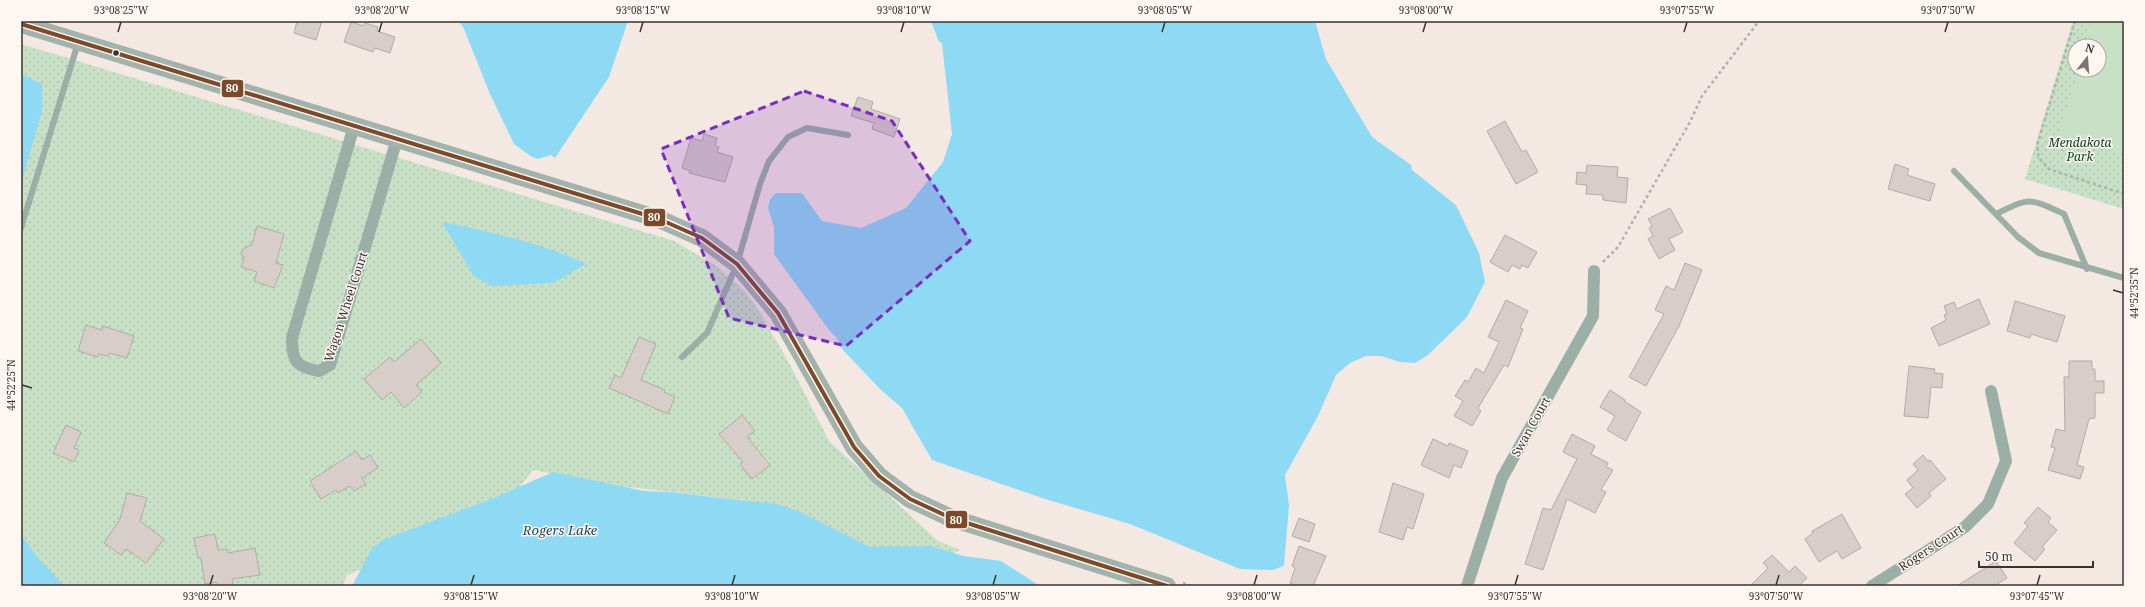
<svg xmlns="http://www.w3.org/2000/svg" width="2145" height="607" font-family="'Noto Serif',serif">
<style>
.park{fill:url(#park-dots);fill-rule:evenodd}
.garden{fill:#c7e0c6}
.water{fill:#8edaf4}
.building{fill:#d7ceca;stroke:#b4aaa6}
.lines{fill:none;stroke-linecap:round;stroke-linejoin:round}
.path{stroke:#adb2ac;stroke-width:2.5;stroke-dasharray:3 3;stroke-linecap:butt}
.lane{stroke:#9cafa7;stroke-width:6}
.street{stroke:#9cafa7;stroke-width:12}
.secondary{stroke:#a3b3ab;stroke-width:18}
.bus-1-casing{stroke:#fef6f1;stroke-width:7}
.bus-1{stroke:#7a4b2a;stroke-width:4}
.marked{fill:#7b2cbf;fill-opacity:0.2;stroke:#7b2cbf;stroke-width:3;stroke-dasharray:8 5;stroke-linejoin:round}
.ticks{fill:none;stroke:#3b332f;stroke-width:1.5}
.bus-dot{fill:#3b332f;stroke:#fef6f1;stroke-width:1.5}
.labels{text-anchor:middle;stroke-width:3;stroke-linejoin:round;paint-order:stroke}
.park-label{font-size:12px;font-style:italic;fill:#044520;stroke:#fef6f1}
.street-label{font-size:12px;fill:#3b332f;stroke:#fef6f1}
.water-label{font-size:13px;font-style:italic;fill:#184959;stroke:#fef6f1}
.line-badge{stroke:#fef6f1;stroke-width:1.5}
.badge-label{font-size:11px;text-anchor:middle;font-weight:bold;fill:#fff}
.neatline{fill:none;stroke:#3b332f;stroke-width:1.5}
.ticks-label{font-size:10px;text-anchor:middle;fill:#3b332f}
</style>
<defs>
<pattern id="park-dots" width="8" height="8" patternUnits="userSpaceOnUse"><rect width="8" height="8" fill="#c7e0c6"/><path d="M2 2h.1M6 6h.1" fill="none" stroke="#acc1aa" stroke-width="1.8" stroke-linecap="round"/></pattern>
</defs>
<rect width="100%" height="100%" fill="#f4e8e2"/>
<g class="park">
<path d="M 2073,21 L 2124,21 L 2124,209 L 2025,179 ZM 2075,46 L 2099,46 L 2099,70 L 2075,70 Z"/>
<path d="M 21,44 L 674,241 L 715,265 L 744,290 L 761,314 L 789,363 L 829,441 L 938,541 L 960,550 L 893,583 L 743,500 L 619,486 L 533,470 L 481,536 L 374,564 L 347,575 L 343,586 L 39,586 L 21,563 Z"/>
</g>
<path class="garden" d="M 2091,21 L 2124,21 L 2124,153 L 2059,135 L 2078,70 L 2099,70 L 2099,46 L 2084,46 Z"/>
<g class="water">
<path d="M 459,21 L 628,21 L 609,77 L 555,158 L 551,155 L 538,159 L 532,157 L 514,144 L 490,94 L 464,29 Z"/>
<path d="M 931,21 L 1315,21 L 1326,59 L 1372,137 L 1411,165 L 1412,170 L 1456,205 L 1479,253 L 1485,282 L 1467,317 L 1428,355 L 1415,363 L 1400,362 L 1381,356 L 1366,356 L 1350,363 L 1336,375 L 1318,416 L 1285,475 L 1289,506 L 1284,566 L 1273,570 L 1240,569 L 1130,524 L 1045,499 L 932,460 L 902,408 L 880,389 L 843,350 L 836,337 L 829,330 L 774,254 L 774,227 L 768,208 L 770,199 L 776,193 L 802,193 L 822,221 L 861,228 L 906,208 L 943,162 L 952,134 L 942,43 L 939,42 Z"/>
<path d="M 21,74 L 42,84 L 42,111 L 21,184 Z"/>
<path d="M 442,222 C 491,232 541,243 586,264 L 553,283 L 491,286 L 473,275 Z"/>
<path d="M 553,472 L 644,491 L 669,492 L 776,504 L 798,511 L 870,547 L 930,546 L 964,556 L 1001,561 L 1040,586 L 352,586 L 372,548 L 385,539 L 494,498 Z"/>
<path d="M 21,534 L 37,557 L 64,586 L 21,586 Z"/>
</g>
<g class="building">
<path d="M 297,21 L 322,21 L 316,40 L 294,33 Z"/>
<path d="M 351,22 L 364,26 L 365,23 L 378,27 L 377,31 L 395,37 L 390,53 L 375,48 L 373,52 L 344,42 Z"/>
<path d="M 858,97 L 873,102 L 871,109 L 900,119 L 894,137 L 872,129 L 874,123 L 851,116 Z"/>
<path d="M 1505,121 L 1522,152 L 1526,150 L 1538,172 L 1516,184 L 1487,131 Z"/>
<path d="M 704,134 L 717,138 L 715,146 L 719,147 L 717,152 L 733,157 L 725,182 L 689,173 L 690,171 L 682,168 L 691,138 L 702,141 Z"/>
<path d="M 1895,164 L 1909,169 L 1907,175 L 1935,184 L 1930,201 L 1888,189 Z"/>
<path d="M 1587,165 L 1618,167 L 1617,177 L 1628,178 L 1626,203 L 1603,200 L 1603,195 L 1586,194 L 1587,185 L 1576,184 L 1577,172 L 1586,173 Z"/>
<path d="M 1670,208 L 1683,232 L 1669,239 L 1675,250 L 1659,259 L 1648,239 L 1653,236 L 1649,228 L 1652,226 L 1648,219 Z"/>
<path d="M 257,226 L 284,234 L 276,263 L 283,265 L 274,288 L 254,281 L 257,272 L 241,267 L 244,258 L 241,254 L 243,249 L 252,244 Z"/>
<path d="M 1505,235 L 1537,252 L 1528,268 L 1522,265 L 1520,269 L 1512,265 L 1508,272 L 1490,262 Z"/>
<path d="M 1685,263 L 1702,270 L 1679,326 L 1646,386 L 1629,377 L 1664,314 L 1655,310 L 1666,286 L 1674,290 Z"/>
<path d="M 1979,299 L 1990,324 L 1939,346 L 1931,328 L 1946,320 L 1944,315 L 1947,314 L 1944,306 L 1954,302 L 1957,309 Z"/>
<path d="M 1506,300 L 1528,311 L 1520,328 L 1523,329 L 1508,367 L 1504,365 L 1478,408 L 1481,411 L 1472,426 L 1454,416 L 1463,401 L 1455,396 L 1465,380 L 1468,382 L 1476,368 L 1484,373 L 1499,342 L 1488,337 Z"/>
<path d="M 2015,301 L 2065,316 L 2057,342 L 2031,334 L 2030,338 L 2007,331 Z"/>
<path d="M 86,325 L 102,330 L 103,326 L 134,336 L 127,358 L 109,353 L 108,356 L 99,354 L 98,357 L 78,351 Z"/>
<path d="M 639,337 L 656,344 L 641,380 L 665,390 L 664,392 L 675,397 L 668,414 L 609,388 L 615,375 L 621,378 Z"/>
<path d="M 421,339 L 441,363 L 416,385 L 422,392 L 404,408 L 391,392 L 382,400 L 364,379 L 390,357 L 394,362 Z"/>
<path d="M 2069,361 L 2092,361 L 2092,369 L 2095,369 L 2095,381 L 2104,381 L 2104,393 L 2095,393 L 2095,418 L 2089,419 L 2077,465 L 2084,467 L 2080,479 L 2048,470 L 2055,448 L 2051,447 L 2056,429 L 2065,431 L 2064,377 L 2069,377 Z"/>
<path d="M 1909,366 L 1935,369 L 1934,373 L 1943,374 L 1942,388 L 1931,387 L 1928,418 L 1904,416 Z"/>
<path d="M 1610,390 L 1625,400 L 1624,401 L 1641,412 L 1626,441 L 1607,430 L 1615,416 L 1600,407 Z"/>
<path d="M 742,415 L 755,431 L 747,437 L 770,465 L 752,479 L 740,464 L 743,462 L 719,434 Z"/>
<path d="M 66,425 L 81,432 L 74,448 L 79,450 L 74,462 L 53,453 Z"/>
<path d="M 1572,434 L 1595,446 L 1591,454 L 1608,463 L 1606,467 L 1613,470 L 1601,490 L 1606,492 L 1595,513 L 1567,499 L 1543,570 L 1525,564 L 1543,508 L 1551,510 L 1577,459 L 1563,452 Z"/>
<path d="M 1433,439 L 1448,446 L 1449,443 L 1468,451 L 1461,468 L 1454,465 L 1449,478 L 1421,465 Z"/>
<path d="M 356,451 L 362,460 L 370,455 L 378,468 L 362,478 L 366,484 L 354,491 L 350,486 L 338,493 L 336,490 L 321,499 L 310,481 Z"/>
<path d="M 1923,455 L 1928,461 L 1930,460 L 1946,479 L 1929,493 L 1931,496 L 1917,508 L 1905,494 L 1913,488 L 1907,480 L 1918,470 L 1913,464 Z"/>
<path d="M 1393,483 L 1424,494 L 1413,529 L 1407,527 L 1403,540 L 1379,532 Z"/>
<path d="M 127,493 L 147,498 L 140,521 L 164,539 L 146,563 L 126,549 L 121,555 L 104,543 L 120,519 Z"/>
<path d="M 2038,507 L 2051,518 L 2048,522 L 2057,530 L 2042,547 L 2045,549 L 2035,561 L 2014,543 L 2028,526 L 2024,523 Z"/>
<path d="M 1842,514 L 1861,548 L 1842,559 L 1837,551 L 1819,562 L 1805,539 L 1813,533 L 1812,531 Z"/>
<path d="M 1299,518 L 1315,524 L 1309,542 L 1292,536 Z"/>
<path d="M 215,534 L 218,550 L 227,549 L 228,553 L 255,548 L 260,575 L 232,579 L 233,586 L 217,586 L 216,582 L 205,584 L 201,558 L 198,558 L 194,538 Z"/>
<path d="M 1299,546 L 1326,556 L 1313,586 L 1298,586 L 1290,583 L 1295,568 L 1292,566 Z"/>
<path d="M 1772,555 L 1789,572 L 1795,566 L 1807,578 L 1799,586 L 1750,586 L 1768,568 L 1763,563 Z"/>
<path d="M 1996,561 L 2007,578 L 1994,586 L 1957,586 Z"/>
</g>
<g class="lines">
<g class="path">
<path d="M 2075,21 L 2037,145 L 2039,158 L 2049,169 L 2124,194"/>
<path d="M 1603,262 L 1618,247 L 1690,122 L 1702,96 L 1759,21"/>
<path d="M 1183,583 L 1191,586"/>
</g>
<g class="lane">
<path d="M 1954,171 L 2018,237 L 2039,253 L 2124,278"/>
<path d="M 1996,214 C 2030,197 2030,198 2064,214 L 2087,269"/>
<path d="M 21,228 L 78,43"/>
<path d="M 682,357 L 707,333 L 737,264 L 760,184 L 769,161 L 788,137 L 807,128 L 848,135"/>
</g>
<g class="street">
<path d="M 354,126 L 292,338 C 292,362 296,367 319,371 L 330,365 L 397,139"/>
<path d="M 1467,586 L 1502,478 L 1593,316 L 1594,271"/>
<path d="M 1872,586 L 1965,527 L 1988,504 L 2006,461 L 1991,391"/>
</g>
<path class="secondary" d="M 21,24 L 659,219 L 702,238 L 737,264 L 778,313 L 854,447 L 879,476 L 910,499 L 951,518 L 1167,586"/>
<defs>
<path id="bus-1" d="M 21,24 L 659,219 L 702,238 L 737,264 L 778,313 L 854,447 L 879,476 L 910,499 L 951,518 L 1167,586"/>
</defs>
<use href="#bus-1" class="bus-1-casing"/>
<use href="#bus-1" class="bus-1"/>
</g>
<path class="marked" d="M 804,91 L 892,121 L 970,241 L 846,346 L 729,318 L 661,149 Z"/>
<path class="ticks" d="M 118,32 L 121,22M 379,32 L 382,22M 640,32 L 643,22M 901,32 L 904,22M 1162,32 L 1165,22M 1423,32 L 1426,22M 1684,32 L 1687,22M 1945,32 L 1948,22M 2113,290 L 2123,293M 22,385 L 32,388M 210,585 L 213,575M 471,585 L 474,575M 732,585 L 735,575M 993,585 L 996,575M 1254,585 L 1257,575M 1515,585 L 1518,575M 1776,585 L 1779,575M 2037,585 L 2040,575"/>
<circle class="bus-dot" cx="116" cy="53" r="3.5"/>
<g class="labels">
<g class="park-label">
<text x="2080" y="147">Mendakota<tspan x="2080" dy="14">Park</tspan></text>
</g>
<g class="street-label">
<text transform="translate(346 307) rotate(-72)" y="4">Wagon Wheel Court</text>
<text transform="translate(1531 427) rotate(-61)" y="4">Swan Court</text>
<text transform="translate(1931 548) rotate(-33)" y="4">Rogers Court</text>
</g>
<g class="water-label">
<text x="560" y="535">Rogers Lake</text>
</g>
</g>
<g class="line-badge">
<rect x="221" y="79" width="23" height="19" rx="4" fill="#7a4b2a"/>
<rect x="643" y="208" width="23" height="19" rx="4" fill="#7a4b2a"/>
<rect x="945" y="510" width="23" height="19" rx="4" fill="#7a4b2a"/>
</g>
<g class="badge-label">
<text x="232" y="92">80</text>
<text x="654" y="221">80</text>
<text x="956" y="524">80</text>
</g>
<rect width="2145" height="607" fill="none" stroke="#fef6f1" stroke-width="44"/>
<g transform="translate(2087 58) rotate(17)"><circle r="19" fill="#fef6f1" stroke="#b0a8a3"/>
<path d="M0-3L7 15L0 10L-7 15Z" fill="#7c726e"/>
<text y="-6" font-size="11" font-weight="bold" text-anchor="middle" fill="#3b332f">N</text>
</g>
<path d="M1979 561v6h114v-6" fill="none" stroke="#3b332f" stroke-width="2"/>
<text x="1985" y="561" font-size="12" fill="#3b332f" stroke="#fef6f1" stroke-width="3" paint-order="stroke">50 m</text>
<rect x="22" y="22" width="2101" height="563" class="neatline"/>
<g class="ticks-label">
<text x="121" y="14">93°08'25"W</text>
<text x="382" y="14">93°08'20"W</text>
<text x="643" y="14">93°08'15"W</text>
<text x="904" y="14">93°08'10"W</text>
<text x="1165" y="14">93°08'05"W</text>
<text x="1426" y="14">93°08'00"W</text>
<text x="1687" y="14">93°07'55"W</text>
<text x="1948" y="14">93°07'50"W</text>
<text transform="translate(2134 293) rotate(-90)" y="4">44°52'35"N</text>
<text transform="translate(11 385) rotate(-90)" y="4">44°52'25"N</text>
<text x="210" y="600">93°08'20"W</text>
<text x="471" y="600">93°08'15"W</text>
<text x="732" y="600">93°08'10"W</text>
<text x="993" y="600">93°08'05"W</text>
<text x="1254" y="600">93°08'00"W</text>
<text x="1515" y="600">93°07'55"W</text>
<text x="1776" y="600">93°07'50"W</text>
<text x="2037" y="600">93°07'45"W</text>
</g>
</svg>
